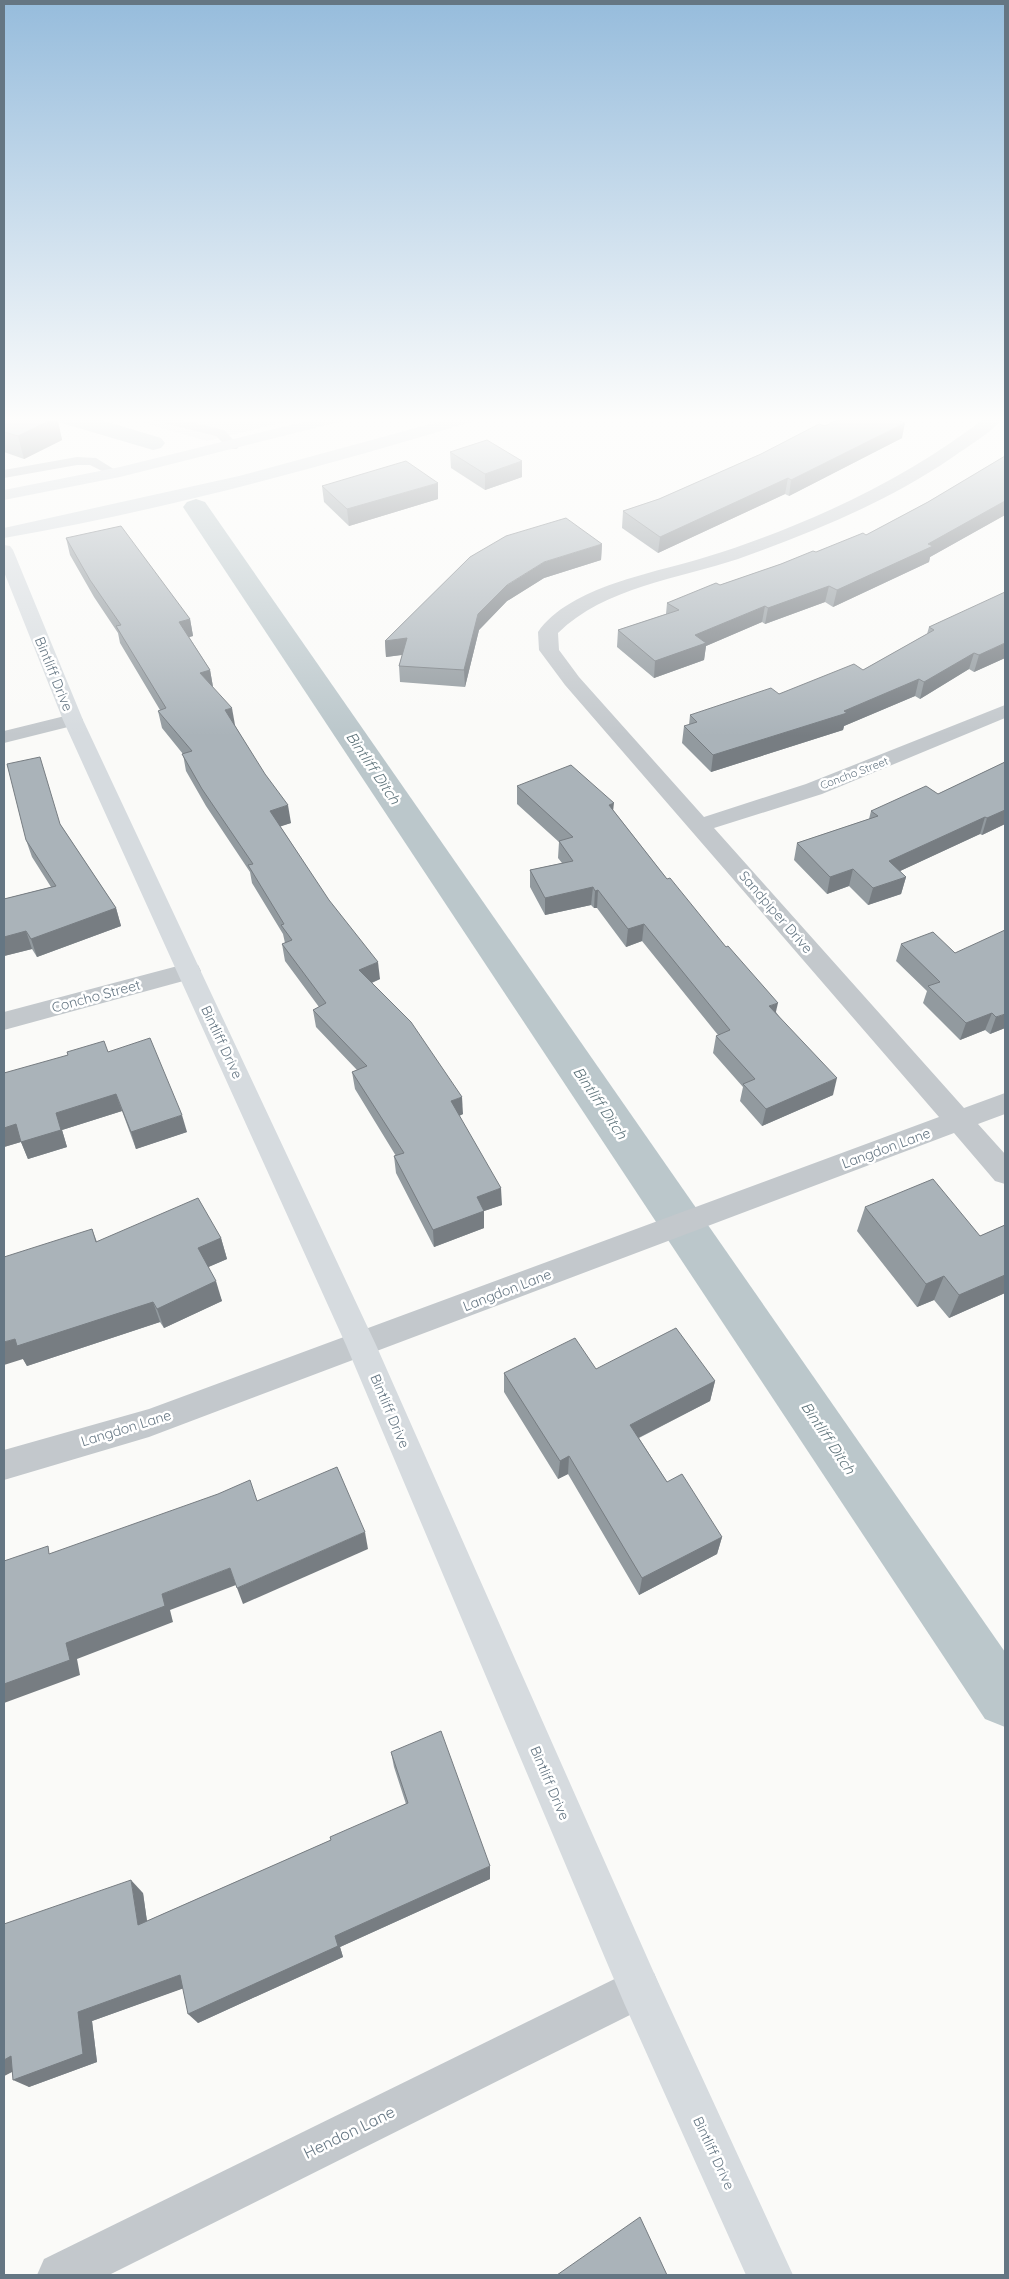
<svg xmlns="http://www.w3.org/2000/svg" width="1009" height="2279" font-family="Quicksand,sans-serif">
<style>
.built{fill:#e8e9e9}
.lines{fill:none;stroke-linecap:round;stroke-linejoin:round}
.canal{fill:#bbc7cb;fill-rule:evenodd}
.lane{fill:#c3c8cc;fill-rule:evenodd}
.street{fill:#c3c8cc;fill-rule:evenodd}
.secondary{fill:#d6dbdf;fill-rule:evenodd}
.wall{fill:#929a9f}
.shaded-wall{fill:#777d82}
.building{fill:#aab3b9;stroke:#777d82}
.labels{text-anchor:middle;stroke-width:5;stroke-linejoin:round;paint-order:stroke}
.far-street-label{font-size:11px;fill:#657683;stroke:#fff}
.street-label{font-size:14px;fill:#657683;stroke:#fff}
.water-label{font-size:15px;font-style:italic;fill:#60757c;stroke:#fff}
.near-street-label{font-size:16px;fill:#657683;stroke:#fff}
</style>
<rect width="100%" height="100%" fill="#fafaf8"/>
<path class="built" d="M 124,417 L 305,417 L 207,441 Z"/>
<g class="lines">
<g class="canal">
<path d="M 54,417 L 91,417 L 161,438 L 165,443 L 161,448 L 153,450 L 58,422 Z"/>
<path d="M 196,499 L 205,502 L 1005,1652 L 1005,1727 L 985,1719 L 183,507 L 187,502 Z"/>
</g>
<g class="lane">
<path d="M 149,417 L 170,417 L 224,430 L 239,446 L 237,449 L 229,449 L 216,436 L 151,420 Z"/>
<path d="M 77,457 L 96,458 L 120,473 L 114,477 L 90,465 L 77,465 L 4,478 L 4,470 Z"/>
</g>
<g class="street">
<path d="M 986,417 L 1004,417 C 993,432 965,448 950,459 C 885,503 811,533 738,559 C 678,579 605,587 558,633 L 559,650 L 579,677 L 704,817 L 806,784 L 1005,705 L 1005,718 L 822,794 L 714,828 L 964,1108 L 1005,1093 L 1005,1114 L 978,1124 L 1005,1154 L 1005,1184 L 995,1181 L 954,1133 L 149,1437 L 4,1480 L 4,1450 L 149,1409 L 939,1117 L 565,685 L 539,650 L 538,632 C 570,586 655,573 706,557 C 736,548 766,537 795,525 C 864,497 928,462 986,417 Z"/>
<path d="M 73,714 L 80,716 L 83,720 L 80,724 L 4,743 L 4,731 Z"/>
<path d="M 189,963 L 198,965 L 201,971 L 198,977 L 4,1030 L 4,1012 Z"/>
<path d="M 639,1967 L 654,1973 L 660,1988 L 654,2003 L 109,2275 L 37,2275 L 44,2259 Z"/>
</g>
<g class="secondary">
<path d="M 323,417 L 350,417 L 347,420 L 120,477 L 4,500 L 4,490 L 120,467 Z"/>
<path d="M 456,417 L 481,417 L 478,420 C 323,467 164,510 4,538 L 4,528 L 239,476 Z"/>
<path d="M 4,545 L 10,546 L 13,550 L 83,720 L 376,1345 L 654,1973 L 793,2275 L 746,2275 L 624,2003 L 346,1345 L 63,720 L 4,572 Z"/>
</g>
</g>
<g class="wall">
<path d="M 4,417 L 57,417 L 62,440 L 24,459 L 4,452 Z"/>
<path d="M 825,426 L 902,438 L 789,496 L 785,494 L 658,553 L 622,528 L 623,511 L 659,499 L 761,454 Z"/>
<path d="M 450,452 L 522,461 L 522,477 L 485,490 L 451,468 Z"/>
<path d="M 1005,456 L 1005,515 L 930,557 L 929,562 L 833,607 L 825,602 L 765,624 L 762,622 L 706,646 L 704,660 L 654,678 L 617,647 L 618,630 L 666,614 L 667,603 L 720,585 L 866,535 L 928,502 Z"/>
<path d="M 322,486 L 438,499 L 349,526 L 324,502 Z"/>
<path d="M 66,538 L 190,619 L 193,636 L 189,637 L 210,670 L 213,687 L 291,823 L 280,826 L 380,979 L 372,983 L 463,1114 L 459,1116 L 502,1205 L 484,1211 L 484,1228 L 434,1247 L 396,1173 L 394,1156 L 396,1156 L 355,1089 L 352,1072 L 357,1070 L 316,1027 L 313,1010 L 319,1007 L 285,961 L 282,944 L 285,943 L 283,934 L 252,883 L 250,872 L 206,806 L 186,771 L 183,754 L 162,728 L 158,711 L 160,710 L 120,643 L 118,633 L 94,597 L 70,555 Z"/>
<path d="M 602,544 L 601,560 L 544,578 L 507,601 L 479,630 L 465,687 L 400,682 L 399,666 L 402,655 L 386,657 L 385,641 Z"/>
<path d="M 929,627 L 1005,658 L 974,672 L 969,669 L 920,699 L 915,696 L 844,726 L 843,730 L 711,772 L 682,743 L 684,726 L 689,725 L 690,715 L 779,694 L 863,670 L 927,634 Z"/>
<path d="M 1005,762 L 1005,824 L 982,835 L 980,834 L 900,871 L 906,877 L 901,894 L 868,905 L 849,886 L 827,894 L 794,860 L 797,843 L 869,819 L 871,811 L 938,794 Z"/>
<path d="M 517,786 L 613,810 L 667,879 L 776,1012 L 833,1095 L 762,1126 L 740,1101 L 743,1087 L 713,1053 L 716,1036 L 718,1035 L 642,941 L 626,947 L 597,908 L 594,908 L 591,905 L 545,915 L 530,887 L 530,870 L 562,863 L 558,858 L 559,842 L 517,804 Z"/>
<path d="M 60,824 L 116,908 L 121,926 L 37,957 L 32,949 L 4,956 L 4,899 L 51,887 L 32,857 L 26,840 Z"/>
<path d="M 901,944 L 955,953 L 1005,1028 L 990,1034 L 985,1030 L 960,1040 L 923,1003 L 927,991 L 896,961 Z"/>
<path d="M 108,1052 L 187,1132 L 136,1149 L 122,1111 L 62,1130 L 67,1147 L 28,1159 L 21,1142 L 4,1147 L 4,1073 Z"/>
<path d="M 865,1207 L 980,1236 L 1005,1225 L 1005,1293 L 949,1318 L 934,1300 L 917,1307 L 857,1231 Z"/>
<path d="M 92,1229 L 97,1242 L 221,1238 L 227,1259 L 208,1267 L 222,1301 L 164,1328 L 160,1322 L 27,1366 L 23,1359 Z"/>
<path d="M 596,1369 L 715,1381 L 710,1401 L 639,1438 L 667,1482 L 722,1537 L 717,1554 L 639,1595 L 568,1474 L 558,1479 L 504,1392 L 504,1373 Z"/>
<path d="M 391,1752 L 490,1879 L 340,1947 L 343,1957 L 198,2023 L 183,1988 L 92,2021 L 97,2062 L 29,2087 L 12,2072 L 4,2076 L 4,1924 L 143,1893 L 147,1921 L 331,1840 L 406,1804 L 394,1767 Z"/>
</g>
<g class="shaded-wall">
<path d="M 57,417 L 62,440 L 24,459 L 18,436 Z"/>
<path d="M 905,423 L 902,438 L 789,496 L 791,480 Z"/>
<path d="M 522,461 L 522,477 L 485,490 L 485,474 Z"/>
<path d="M 788,478 L 785,494 L 658,553 L 660,537 Z"/>
<path d="M 438,483 L 438,499 L 349,526 L 347,509 Z"/>
<path d="M 1005,501 L 1005,515 L 930,557 L 929,562 L 833,607 L 837,590 Z"/>
<path d="M 602,544 L 601,560 L 544,578 L 507,601 L 479,630 L 465,687 L 464,670 L 478,614 L 507,585 L 544,562 Z"/>
<path d="M 829,586 L 825,602 L 765,624 L 768,608 Z"/>
<path d="M 765,606 L 762,622 L 706,646 L 704,660 L 654,678 L 655,661 L 695,635 Z"/>
<path d="M 190,619 L 193,636 L 182,639 L 179,622 Z"/>
<path d="M 407,638 L 408,654 L 386,657 L 385,641 Z"/>
<path d="M 1005,643 L 1005,658 L 974,672 L 979,655 Z"/>
<path d="M 974,653 L 969,669 L 920,699 L 924,682 Z"/>
<path d="M 210,670 L 213,687 L 200,673 Z"/>
<path d="M 919,679 L 915,696 L 844,726 L 843,730 L 711,772 L 713,755 L 844,711 Z"/>
<path d="M 232,708 L 235,725 L 228,728 L 225,710 Z"/>
<path d="M 614,803 L 612,820 L 609,805 Z"/>
<path d="M 288,805 L 291,823 L 273,829 L 270,811 Z"/>
<path d="M 1005,810 L 1005,824 L 982,835 L 987,818 Z"/>
<path d="M 985,817 L 980,834 L 885,878 L 889,861 Z"/>
<path d="M 853,869 L 849,886 L 827,894 L 830,877 Z"/>
<path d="M 906,877 L 901,894 L 868,905 L 873,888 Z"/>
<path d="M 593,887 L 591,905 L 545,915 L 545,898 Z"/>
<path d="M 598,890 L 597,908 L 594,908 L 595,891 Z"/>
<path d="M 116,908 L 121,926 L 37,957 L 31,939 Z"/>
<path d="M 644,924 L 642,941 L 626,947 L 628,929 Z"/>
<path d="M 26,931 L 32,949 L 4,956 L 4,937 Z"/>
<path d="M 378,962 L 380,979 L 361,987 L 359,970 Z"/>
<path d="M 778,1003 L 774,1020 L 769,1006 Z"/>
<path d="M 992,1013 L 985,1030 L 960,1040 L 966,1023 Z"/>
<path d="M 1005,1014 L 1005,1028 L 990,1034 L 996,1017 Z"/>
<path d="M 837,1078 L 833,1095 L 762,1126 L 766,1109 Z"/>
<path d="M 116,1094 L 122,1111 L 62,1130 L 67,1147 L 28,1159 L 21,1142 L 56,1113 Z"/>
<path d="M 462,1097 L 463,1114 L 452,1119 L 451,1101 Z"/>
<path d="M 182,1115 L 187,1132 L 136,1149 L 131,1132 Z"/>
<path d="M 16,1124 L 24,1141 L 4,1147 L 4,1128 Z"/>
<path d="M 501,1188 L 502,1205 L 484,1211 L 484,1228 L 434,1247 L 433,1230 L 477,1197 Z"/>
<path d="M 221,1238 L 227,1259 L 204,1269 L 198,1248 Z"/>
<path d="M 1005,1275 L 1005,1293 L 949,1318 L 959,1295 Z"/>
<path d="M 944,1276 L 934,1300 L 917,1307 L 926,1284 Z"/>
<path d="M 216,1281 L 222,1301 L 164,1328 L 157,1309 Z"/>
<path d="M 153,1302 L 160,1322 L 27,1366 L 23,1359 L 4,1365 L 4,1342 Z"/>
<path d="M 715,1381 L 710,1401 L 628,1443 L 630,1425 Z"/>
<path d="M 569,1456 L 568,1474 L 558,1479 L 560,1461 Z"/>
<path d="M 365,1532 L 368,1549 L 243,1604 L 237,1588 Z"/>
<path d="M 722,1537 L 717,1554 L 639,1595 L 642,1578 Z"/>
<path d="M 230,1568 L 236,1585 L 170,1610 L 173,1622 L 77,1659 L 80,1675 L 4,1703 L 4,1684 L 66,1643 L 162,1594 Z"/>
<path d="M 490,1866 L 490,1879 L 340,1947 L 343,1957 L 198,2023 L 188,2014 L 335,1936 Z"/>
<path d="M 131,1880 L 143,1893 L 149,1936 L 138,1925 Z"/>
<path d="M 180,1975 L 190,1986 L 92,2021 L 97,2062 L 29,2087 L 13,2080 L 78,2012 Z"/>
<path d="M 11,2056 L 27,2064 L 4,2076 L 4,2060 Z"/>
</g>
<g class="building">
<path d="M 4,417 L 57,417 L 18,436 L 4,432 Z"/>
<path d="M 843,417 L 889,417 L 905,423 L 791,480 L 788,478 L 660,537 L 623,511 L 659,499 L 761,454 L 819,424 L 825,426 Z"/>
<path d="M 487,440 L 522,461 L 485,474 L 450,452 Z"/>
<path d="M 1005,456 L 1005,501 L 928,544 L 933,546 L 837,590 L 829,586 L 768,608 L 765,606 L 695,635 L 706,643 L 655,661 L 618,630 L 679,610 L 667,603 L 716,583 L 720,585 L 781,564 L 813,551 L 816,552 L 863,533 L 866,535 L 928,502 Z"/>
<path d="M 406,461 L 438,483 L 347,509 L 322,486 Z"/>
<path d="M 566,518 L 602,544 L 544,562 L 507,585 L 478,614 L 464,670 L 399,666 L 407,638 L 385,641 L 470,557 L 506,536 Z"/>
<path d="M 121,526 L 190,619 L 179,622 L 210,670 L 200,673 L 232,708 L 225,710 L 265,774 L 288,805 L 270,811 L 329,900 L 378,962 L 359,970 L 411,1022 L 462,1097 L 451,1101 L 501,1188 L 477,1197 L 484,1211 L 433,1230 L 394,1156 L 404,1153 L 352,1072 L 367,1066 L 313,1010 L 326,1003 L 282,944 L 292,940 L 281,925 L 284,924 L 248,865 L 253,864 L 202,789 L 182,754 L 192,751 L 158,711 L 166,708 L 116,626 L 121,625 L 90,580 L 66,538 Z"/>
<path d="M 1005,592 L 1005,643 L 979,655 L 974,653 L 924,682 L 919,679 L 844,711 L 847,713 L 713,755 L 684,726 L 697,722 L 690,715 L 771,688 L 779,694 L 854,664 L 863,670 L 934,630 L 929,627 Z"/>
<path d="M 40,757 L 60,824 L 116,908 L 31,939 L 26,931 L 4,937 L 4,899 L 56,886 L 26,840 L 7,764 Z"/>
<path d="M 1005,762 L 1005,810 L 987,818 L 985,817 L 889,861 L 906,877 L 873,888 L 853,869 L 830,877 L 797,843 L 878,816 L 871,811 L 926,786 L 938,794 Z"/>
<path d="M 571,765 L 614,803 L 609,805 L 667,879 L 670,878 L 726,947 L 728,946 L 778,1003 L 769,1006 L 837,1078 L 766,1109 L 743,1084 L 755,1079 L 716,1036 L 730,1030 L 644,924 L 628,929 L 598,890 L 595,891 L 593,887 L 545,898 L 530,870 L 573,861 L 559,841 L 573,837 L 517,786 Z"/>
<path d="M 1005,930 L 1005,1014 L 996,1017 L 992,1013 L 966,1023 L 928,986 L 940,982 L 901,944 L 933,932 L 955,953 Z"/>
<path d="M 150,1038 L 182,1115 L 131,1132 L 116,1094 L 56,1113 L 61,1130 L 21,1142 L 16,1124 L 4,1128 L 4,1073 L 68,1055 L 67,1052 L 104,1041 L 108,1052 Z"/>
<path d="M 933,1179 L 980,1236 L 1005,1225 L 1005,1275 L 959,1295 L 944,1276 L 926,1284 L 865,1207 Z"/>
<path d="M 198,1198 L 221,1238 L 198,1248 L 216,1281 L 157,1309 L 153,1302 L 17,1346 L 15,1339 L 4,1342 L 4,1257 L 92,1229 L 96,1242 Z"/>
<path d="M 676,1328 L 715,1381 L 630,1425 L 667,1482 L 682,1474 L 722,1537 L 642,1578 L 569,1456 L 560,1461 L 504,1373 L 575,1338 L 596,1369 Z"/>
<path d="M 337,1467 L 365,1532 L 237,1588 L 230,1568 L 162,1594 L 165,1606 L 66,1643 L 70,1660 L 4,1684 L 4,1561 L 48,1546 L 49,1554 L 218,1494 L 250,1480 L 257,1501 Z"/>
<path d="M 441,1731 L 490,1866 L 335,1936 L 338,1946 L 188,2014 L 180,1975 L 78,2012 L 83,2054 L 13,2080 L 11,2056 L 4,2060 L 4,1924 L 131,1880 L 138,1925 L 331,1840 L 330,1837 L 408,1803 L 391,1752 Z"/>
<path d="M 640,2217 L 667,2275 L 557,2275 Z"/>
</g>
<linearGradient id="sky" x2="0" y2="1"><stop stop-color="#96bcdc"/><stop offset="0.57" stop-color="#fdfdfc"/><stop offset="1" stop-color="#fdfdfc" stop-opacity="0"/></linearGradient>
<rect width="1009" height="736" fill="url(#sky)"/>
<g class="labels">
<g class="far-street-label">
<text transform="translate(854 773) rotate(-21)" y="4">Concho Street</text>
</g>
<g class="street-label">
<text transform="translate(54 674) rotate(68)" y="5">Bintliff Drive</text>
<text transform="translate(776 912) rotate(49)" y="5">Sandpiper Drive</text>
<text transform="translate(96 996) rotate(-15)" y="5">Concho Street</text>
<text transform="translate(222 1042) rotate(65)" y="5">Bintliff Drive</text>
<text transform="translate(886 1148) rotate(-20)" y="5">Langdon Lane</text>
<text transform="translate(507 1290) rotate(-21)" y="5">Langdon Lane</text>
<text transform="translate(390 1411) rotate(67)" y="5">Bintliff Drive</text>
<text transform="translate(126 1428) rotate(-17)" y="5">Langdon Lane</text>
<text transform="translate(550 1783) rotate(67)" y="5">Bintliff Drive</text>
<text transform="translate(714 2153) rotate(65)" y="5">Bintliff Drive</text>
</g>
<g class="water-label">
<text transform="translate(373 768) rotate(56)" y="5">Bintliff Ditch</text>
<text transform="translate(600 1103) rotate(56)" y="5">Bintliff Ditch</text>
<text transform="translate(828 1438) rotate(56)" y="5">Bintliff Ditch</text>
</g>
<g class="near-street-label">
<text transform="translate(349 2132) rotate(-26)" y="6">Hendon Lane</text>
</g>
</g>
<rect width="1009" height="2279" fill="none" stroke="#657683" stroke-width="10"/>
</svg>
